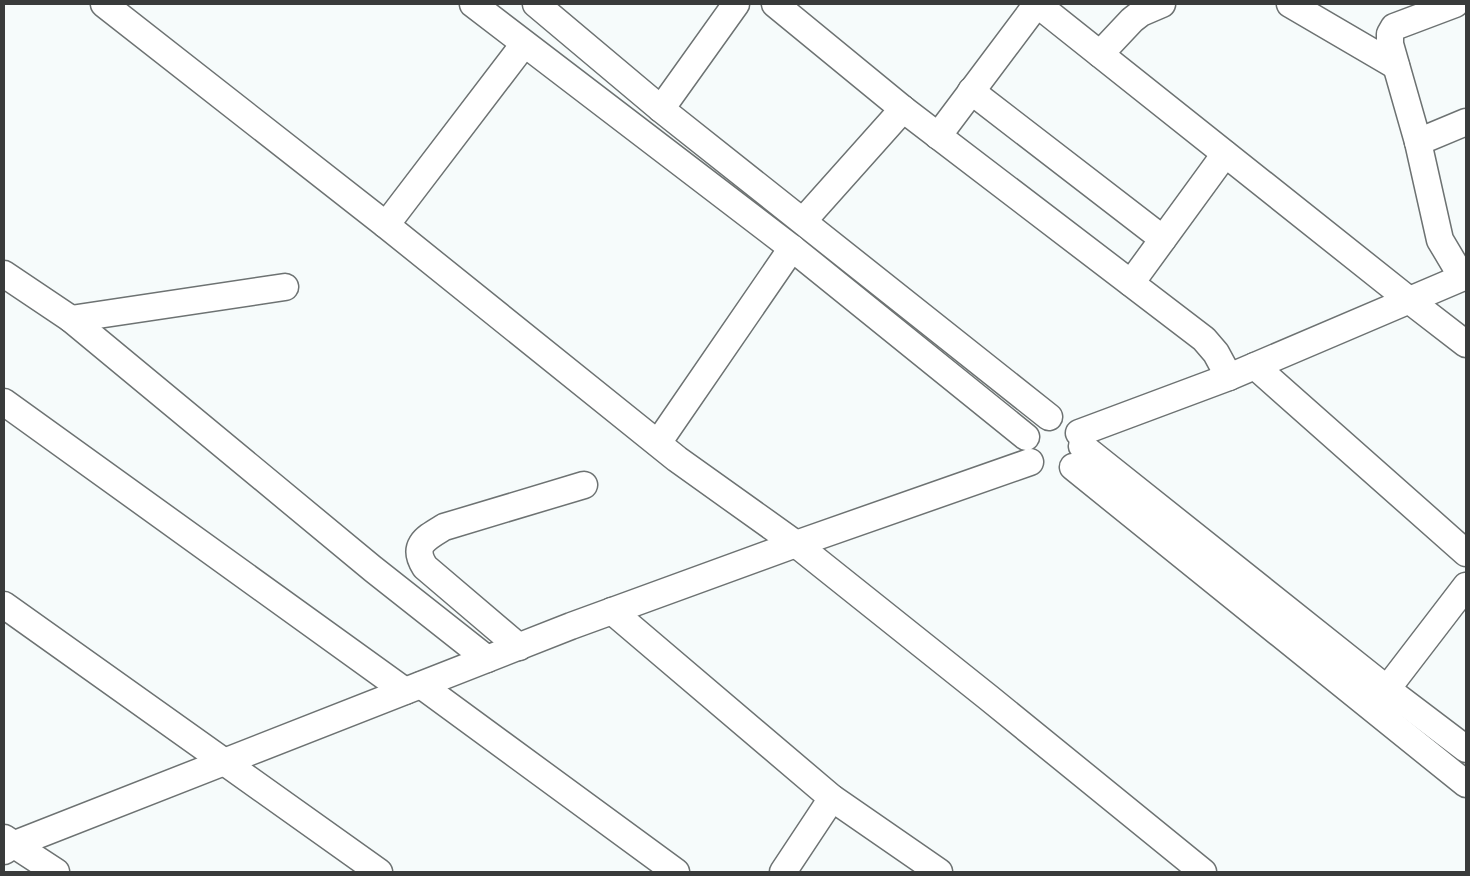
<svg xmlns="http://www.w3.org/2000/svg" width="1470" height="876" font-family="Poppins,sans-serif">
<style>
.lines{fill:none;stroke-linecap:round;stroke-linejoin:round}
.minor-casing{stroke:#6d7272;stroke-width:29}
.minor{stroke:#fff;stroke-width:26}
</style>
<rect width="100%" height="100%" fill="#f6fbfb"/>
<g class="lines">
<defs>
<g id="minor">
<path d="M 104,4 L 386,225 L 677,459 L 796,544 L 989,698 L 1203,872"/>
<path d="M 473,4 L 792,248 L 1026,437"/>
<path d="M 536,4 L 661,109 L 1049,417"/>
<path d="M 775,4 L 903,109 L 1204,339 L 1216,353 L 1229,377"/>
<path d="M 1037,4 L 1409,300 L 1466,344"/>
<path d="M 1290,4 L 1396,66"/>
<path d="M 1455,4 L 1394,27 L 1390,34 L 1390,44 L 1418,142 L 1440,240 L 1462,277"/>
<path d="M 1100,54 L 1132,20 L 1141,13 L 1162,4"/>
<path d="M 971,91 L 1163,239"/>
<path d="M 661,109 L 736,4"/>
<path d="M 938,136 L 1037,4"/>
<path d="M 1418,142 L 1466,122"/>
<path d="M 803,221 L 903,109"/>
<path d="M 386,225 L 524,44"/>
<path d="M 4,274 L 71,319 L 373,569 L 487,659"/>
<path d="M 1131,283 L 1225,154"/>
<path d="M 71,319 L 285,287"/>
<path d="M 1255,366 L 1466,553"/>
<path d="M 4,402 L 405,691"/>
<path d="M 1079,433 L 1229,377 L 1466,276"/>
<path d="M 658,443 L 792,248"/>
<path d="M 1082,446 L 1387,689 L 1466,749"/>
<path d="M 1073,467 L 1466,784"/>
<path d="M 4,605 L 379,872"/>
<path d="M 612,611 L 832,798 L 939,872"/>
<path d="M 519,647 L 425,567 C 411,545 426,538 444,527 L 584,485"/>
<path d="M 421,685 L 676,872"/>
<path d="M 1387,689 L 1466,586"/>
<path d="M 4,838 L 56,872"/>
<path d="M 4,851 L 15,844 L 571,626 L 796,544 L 1030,462"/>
<path d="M 783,872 L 832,798"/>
</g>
</defs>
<use href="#minor" class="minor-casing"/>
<use href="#minor" class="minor"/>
</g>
<rect width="1470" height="876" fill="none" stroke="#393b3b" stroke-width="10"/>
</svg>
